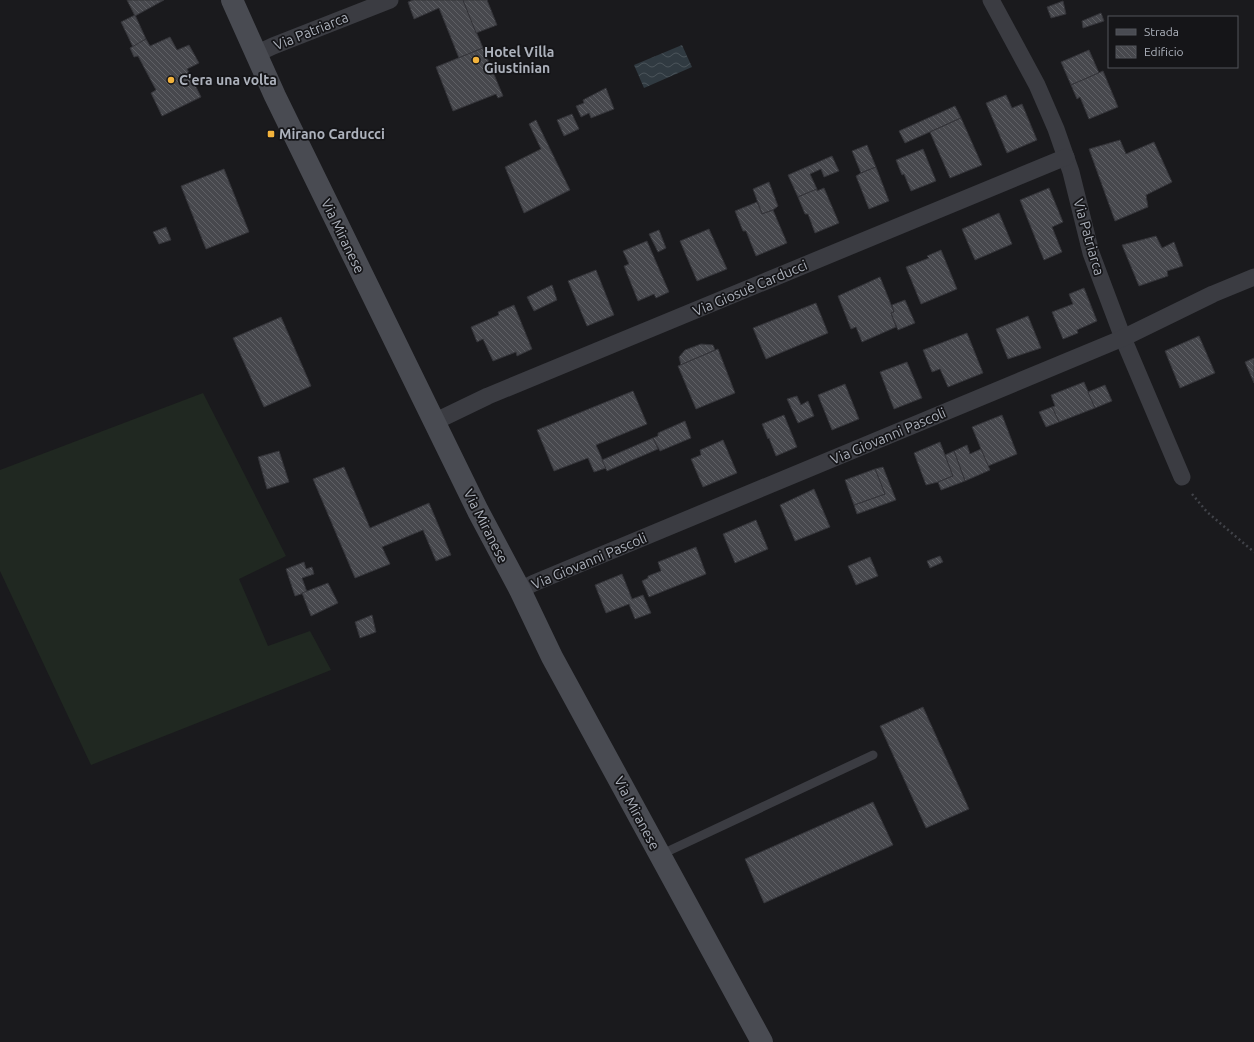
<svg xmlns="http://www.w3.org/2000/svg" width="1254" height="1042" font-family="Ubuntu,sans-serif">
<style>
.grass{fill:#202821}
.water{fill:url(#water-waves)}
.building{fill:url(#building-back-hatch);stroke:#343439}
.lines{fill:none;stroke-linecap:round;stroke-linejoin:round}
.path{stroke:#414349;stroke-width:2.5;stroke-dasharray:2 3;stroke-linecap:butt}
.lane{stroke:#3b3c42;stroke-width:9}
.street{stroke:#3b3c42;stroke-width:17}
.secondary{stroke:#494b52;stroke-width:22}
.poi-dot{fill:#f3b33c;stroke:#151518;stroke-width:1.5}
.labels{text-anchor:middle;stroke-width:3.5;stroke-linejoin:round;paint-order:stroke}
.street-label{font-size:14px;fill:#adb2bc;stroke:#151518}
.poi-label{font-size:14px;font-weight:bold;fill:#adb2bc;stroke:#151518;text-anchor:start}
</style>
<defs>
<pattern id="water-waves" width="16" height="10" patternUnits="userSpaceOnUse"><rect width="16" height="10" fill="#303a41"/><path d="M0 5q4-4 8 0t8 0" fill="none" stroke="#4b545a"/></pattern>
<pattern id="building-back-hatch" width="6" height="6" patternUnits="userSpaceOnUse"><rect width="6" height="6" fill="#47484d"/><path d="M-1 5l2 2M0 0l6 6M5-1l2 2" fill="none" stroke="#5f6065"/></pattern>
</defs>
<rect width="100%" height="100%" fill="#1a1a1d"/>
<path class="grass" d="M 203,393 L 286,556 L 239,579 L 268,646 L 310,631 L 331,670 L 91,765 L 0,571 L 0,470 Z"/>
<path class="water" d="M 682,45 L 692,67 L 644,88 L 634,65 Z"/>
<g class="building">
<path d="M 127,0 L 164,0 L 135,16 Z"/>
<path d="M 413,0 L 463,0 L 483,48 L 459,58 L 439,8 L 414,19 L 408,2 Z"/>
<path d="M 463,0 L 487,0 L 497,25 L 476,33 Z"/>
<path d="M 1063,1 L 1066,14 L 1051,18 L 1047,7 Z"/>
<path d="M 1101,13 L 1104,21 L 1083,28 L 1082,21 Z"/>
<path d="M 135,15 L 146,39 L 133,47 L 121,22 Z"/>
<path d="M 170,37 L 177,50 L 189,45 L 199,63 L 187,69 L 201,97 L 162,116 L 151,93 L 156,90 L 138,56 L 134,57 L 130,48 L 146,39 L 150,46 Z"/>
<path d="M 483,48 L 503,96 L 498,98 L 496,94 L 453,111 L 436,67 Z"/>
<path d="M 1089,50 L 1099,73 L 1071,85 L 1061,62 Z"/>
<path d="M 1103,71 L 1118,107 L 1089,119 L 1080,97 L 1077,99 L 1071,85 Z"/>
<path d="M 606,88 L 614,109 L 591,118 L 589,113 L 581,117 L 576,106 L 584,103 L 583,100 Z"/>
<path d="M 1006,95 L 1012,108 L 1022,104 L 1037,140 L 1007,153 L 986,103 Z"/>
<path d="M 955,106 L 961,118 L 905,143 L 899,131 Z"/>
<path d="M 572,114 L 579,129 L 564,136 L 557,120 Z"/>
<path d="M 961,118 L 982,165 L 950,178 L 930,132 Z"/>
<path d="M 536,120 L 570,190 L 524,213 L 505,167 L 541,149 L 529,124 Z"/>
<path d="M 1120,140 L 1126,154 L 1154,142 L 1172,182 L 1146,195 L 1148,207 L 1115,221 L 1089,149 Z"/>
<path d="M 867,145 L 876,167 L 861,173 L 852,151 Z"/>
<path d="M 923,149 L 936,181 L 911,191 L 904,174 L 902,175 L 896,160 Z"/>
<path d="M 832,156 L 839,171 L 824,177 L 821,169 L 810,174 L 817,189 L 798,197 L 788,175 Z"/>
<path d="M 876,167 L 889,201 L 869,209 L 856,176 L 861,173 Z"/>
<path d="M 224,169 L 249,232 L 206,249 L 181,186 Z"/>
<path d="M 769,182 L 778,206 L 773,210 L 762,214 L 753,189 Z"/>
<path d="M 824,188 L 839,223 L 815,233 L 808,214 L 805,214 L 798,197 L 817,189 L 817,191 Z"/>
<path d="M 1049,188 L 1063,222 L 1052,227 L 1062,252 L 1044,260 L 1020,200 Z"/>
<path d="M 757,202 L 762,214 L 773,210 L 787,243 L 756,256 L 746,231 L 743,231 L 735,211 Z"/>
<path d="M 999,213 L 1012,244 L 975,260 L 962,229 Z"/>
<path d="M 166,227 L 171,240 L 159,244 L 153,232 Z"/>
<path d="M 709,229 L 727,269 L 697,281 L 680,241 Z"/>
<path d="M 659,230 L 666,248 L 658,252 L 649,234 Z"/>
<path d="M 1156,236 L 1162,248 L 1174,242 L 1183,266 L 1167,271 L 1168,276 L 1139,286 L 1122,245 Z"/>
<path d="M 647,241 L 669,292 L 656,298 L 654,294 L 638,301 L 624,266 L 629,264 L 623,251 Z"/>
<path d="M 941,250 L 957,289 L 921,304 L 906,267 L 929,258 L 927,256 Z"/>
<path d="M 596,270 L 614,315 L 587,326 L 568,281 Z"/>
<path d="M 880,277 L 894,312 L 891,313 L 896,327 L 862,342 L 856,327 L 851,329 L 838,296 Z"/>
<path d="M 552,285 L 557,300 L 534,311 L 527,297 Z"/>
<path d="M 1084,288 L 1097,321 L 1077,330 L 1078,333 L 1063,339 L 1052,312 L 1073,304 L 1069,294 Z"/>
<path d="M 905,300 L 915,323 L 898,330 L 891,313 L 894,312 L 892,305 Z"/>
<path d="M 816,303 L 828,333 L 766,359 L 753,328 Z"/>
<path d="M 514,305 L 532,349 L 517,356 L 516,352 L 493,361 L 483,339 L 477,342 L 471,327 L 499,315 L 498,312 Z"/>
<path d="M 1028,316 L 1041,348 L 1008,359 L 996,329 Z"/>
<path d="M 281,317 L 311,386 L 264,407 L 233,338 Z"/>
<path d="M 967,333 L 983,373 L 948,387 L 940,369 L 932,372 L 923,350 Z"/>
<path d="M 1199,336 L 1215,373 L 1180,388 L 1165,351 Z"/>
<path d="M 701,344 L 713,345 L 715,350 L 681,365 L 679,357 L 685,350 Z"/>
<path d="M 718,349 L 735,393 L 696,409 L 678,366 Z"/>
<path d="M 1254,358 L 1254,383 L 1245,362 Z"/>
<path d="M 907,362 L 922,398 L 894,409 L 880,372 Z"/>
<path d="M 1084,382 L 1095,408 L 1059,422 L 1052,407 L 1055,406 L 1051,395 Z"/>
<path d="M 845,384 L 859,419 L 832,430 L 818,395 Z"/>
<path d="M 1105,385 L 1112,401 L 1095,408 L 1088,392 Z"/>
<path d="M 633,391 L 647,424 L 596,445 L 606,468 L 594,472 L 588,458 L 554,471 L 537,430 Z"/>
<path d="M 797,396 L 801,405 L 808,401 L 814,416 L 798,423 L 787,399 Z"/>
<path d="M 1052,407 L 1059,422 L 1046,427 L 1039,412 Z"/>
<path d="M 784,415 L 797,447 L 776,456 L 769,438 L 768,439 L 762,424 Z"/>
<path d="M 1002,415 L 1017,454 L 988,466 L 972,427 Z"/>
<path d="M 685,421 L 691,438 L 660,451 L 653,438 L 658,436 L 658,433 Z"/>
<path d="M 653,438 L 658,449 L 607,471 L 602,460 Z"/>
<path d="M 723,440 L 737,473 L 703,487 L 691,459 L 701,455 L 700,450 Z"/>
<path d="M 940,442 L 953,476 L 938,482 L 926,485 L 914,453 Z"/>
<path d="M 967,445 L 970,454 L 981,449 L 990,470 L 965,481 L 954,451 Z"/>
<path d="M 279,451 L 289,482 L 267,489 L 258,457 Z"/>
<path d="M 954,451 L 965,481 L 941,490 L 938,482 L 953,476 L 945,455 Z"/>
<path d="M 344,467 L 370,528 L 429,503 L 451,555 L 436,561 L 423,530 L 382,547 L 390,564 L 355,578 L 313,479 Z"/>
<path d="M 883,467 L 896,500 L 857,514 L 854,505 L 885,494 L 875,469 Z"/>
<path d="M 875,469 L 885,494 L 854,505 L 845,480 Z"/>
<path d="M 814,489 L 830,527 L 795,541 L 780,505 Z"/>
<path d="M 756,520 L 768,549 L 735,563 L 723,534 Z"/>
<path d="M 696,547 L 706,574 L 649,597 L 642,581 L 648,578 L 648,576 L 661,571 L 658,562 Z"/>
<path d="M 940,556 L 943,562 L 930,568 L 927,561 Z"/>
<path d="M 870,557 L 878,576 L 856,585 L 848,566 Z"/>
<path d="M 304,562 L 306,569 L 312,567 L 314,574 L 302,578 L 307,592 L 295,596 L 286,569 Z"/>
<path d="M 622,574 L 632,599 L 643,595 L 651,613 L 635,619 L 629,604 L 606,613 L 595,585 Z"/>
<path d="M 328,583 L 338,603 L 311,616 L 302,593 Z"/>
<path d="M 372,615 L 376,632 L 360,638 L 355,622 Z"/>
<path d="M 923,707 L 969,809 L 926,828 L 880,726 Z"/>
<path d="M 873,802 L 893,845 L 764,903 L 745,859 Z"/>
</g>
<g class="lines">
<path class="path" d="M 1192,494 L 1207,512 L 1254,552"/>
<path class="lane" d="M 660,855 L 873,755"/>
<g class="street">
<path d="M 991,0 L 1037,85 L 1056,129 L 1071,172 L 1091,253 L 1123,338 L 1182,477"/>
<path d="M 256,54 L 273,46 L 390,0"/>
<path d="M 434,422 L 488,396 L 1066,157"/>
<path d="M 520,590 L 534,583 L 1123,338 L 1213,294 L 1254,277"/>
</g>
<path class="secondary" d="M 232,0 L 275,96 L 478,511 L 520,590 L 552,657 L 762,1042"/>
</g>
<g class="poi-dot">
<circle cx="476" cy="60" r="4"/>
<circle cx="171" cy="80" r="4"/>
<rect x="267" y="130" width="8" height="8" rx="2"/>
</g>
<g class="labels">
<g class="street-label">
<text transform="translate(311 31) rotate(-22)" y="5">Via Patriarca</text>
<text transform="translate(343 236) rotate(64)" y="5">Via Miranese</text>
<text transform="translate(1089 237) rotate(74)" y="5">Via Patriarca</text>
<text transform="translate(750 288) rotate(-23)" y="5">Via Giosuè Carducci</text>
<text transform="translate(888 436) rotate(-23)" y="5">Via Giovanni Pascoli</text>
<text transform="translate(486 526) rotate(63)" y="5">Via Miranese</text>
<text transform="translate(589 561) rotate(-23)" y="5">Via Giovanni Pascoli</text>
<text transform="translate(637 813) rotate(62)" y="5">Via Miranese</text>
</g>
<g class="poi-label">
<text x="484" y="57">Hotel Villa<tspan x="484" dy="16">Giustinian</tspan></text>
<text x="179" y="85">C'era una volta</text>
<text x="279" y="139">Mirano Carducci</text>
</g>
</g>
<rect x="1108" y="16" width="130" height="52" fill="#151518" stroke="#52545a"/>
<rect x="1116" y="29" width="20" height="6" fill="#494b52" stroke="#52545a"/>
<text x="1144" y="36" font-size="12" fill="#adb2bc">Strada</text>
<rect x="1116" y="46" width="20" height="12" fill="url(#building-back-hatch)" stroke="#52545a"/>
<text x="1144" y="56" font-size="12" fill="#adb2bc">Edificio</text>
</svg>
